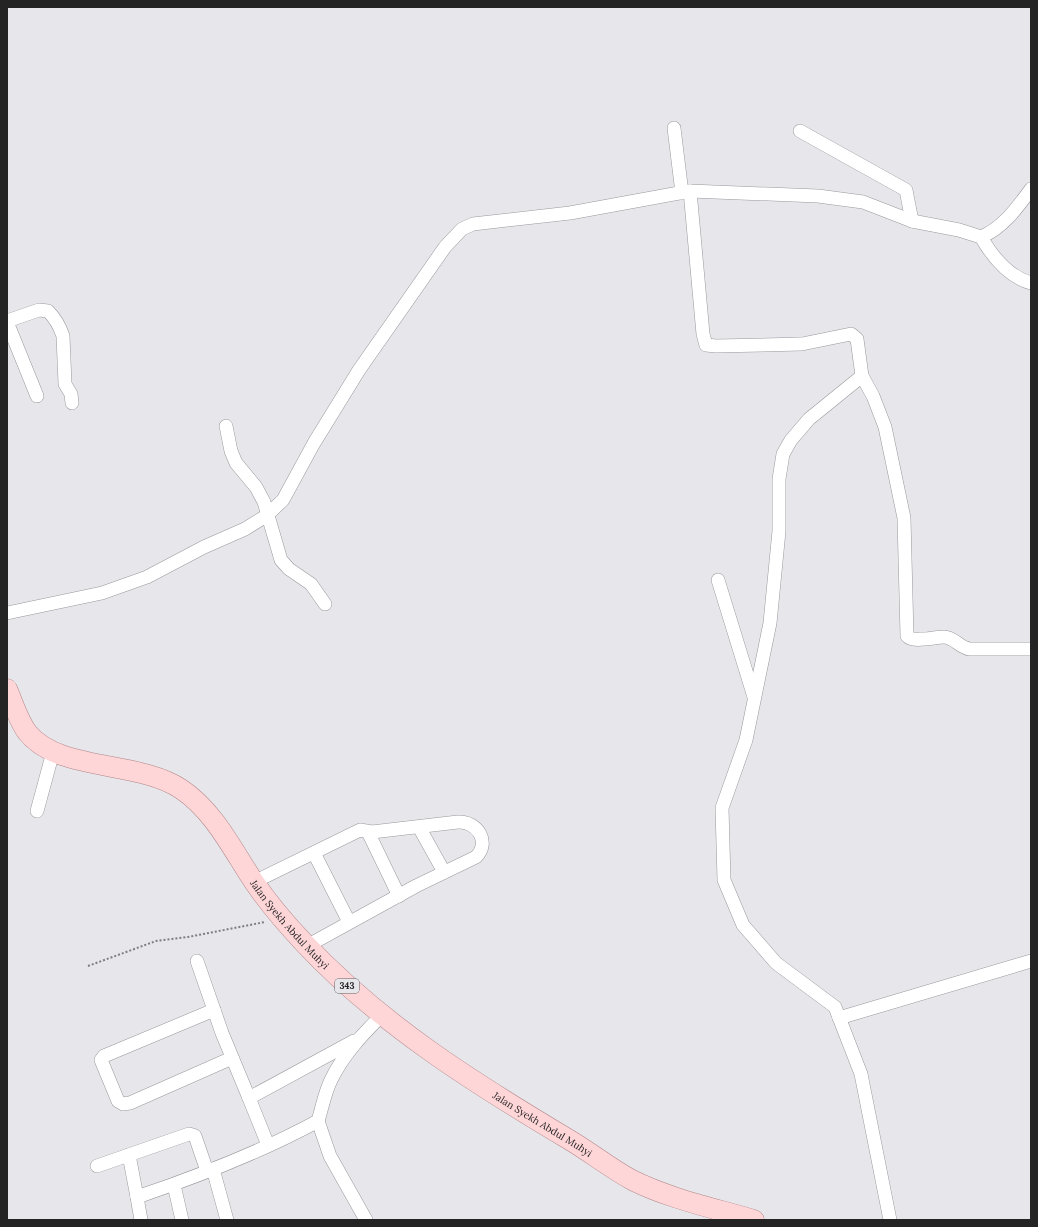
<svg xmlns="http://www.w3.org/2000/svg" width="1038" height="1227" font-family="Lora,serif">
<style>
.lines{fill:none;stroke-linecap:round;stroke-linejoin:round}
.street-casing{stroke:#99999d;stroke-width:14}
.primary-casing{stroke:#b28688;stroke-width:21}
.path{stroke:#7f7f81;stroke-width:2;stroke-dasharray:2 2;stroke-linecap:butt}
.street{stroke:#fff;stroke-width:13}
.primary{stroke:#fed6d8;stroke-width:20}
.labels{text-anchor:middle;stroke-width:4;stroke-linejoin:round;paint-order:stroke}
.shield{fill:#e6e6eb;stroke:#5e5e60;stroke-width:1}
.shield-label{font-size:9px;font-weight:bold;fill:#242425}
.street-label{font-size:10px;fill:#242425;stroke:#e6e6eb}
</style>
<rect width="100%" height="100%" fill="#e6e6eb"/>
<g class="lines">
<defs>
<g id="street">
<path d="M 674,128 L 682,193"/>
<path d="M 800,131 L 906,190 L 912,221"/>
<path d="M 690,191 L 703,334 L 706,345 L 716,346 L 802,344 L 851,334 L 857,339 L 862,376 L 809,419 L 791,440 L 783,454 L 779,479 L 779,531 L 770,623 L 746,740 L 722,808 L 724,880 L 743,925 L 776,963 L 835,1007 L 861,1074 L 890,1220"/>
<path d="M 981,237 C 1003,228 1017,208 1031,189"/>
<path d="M 7,321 L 39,310 L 48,311 C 55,318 60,327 63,336 L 65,384 L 71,394 L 72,403"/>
<path d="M 7,322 L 37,396"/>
<path d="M 862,376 L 873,396 L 885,427 L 904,518 L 907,636 C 912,643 935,637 944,637 C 954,637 960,648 970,649 L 1031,649"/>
<path d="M 226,426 L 231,451 L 236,463 L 256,487 L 264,502 L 281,560 L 289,569 L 311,584 L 325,604"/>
<path d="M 718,580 L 754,697"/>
<path d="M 7,613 L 102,593 L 147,577 L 204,547 L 245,529 L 266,516 L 283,500 L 314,443 L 359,370 L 445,247 L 462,229 L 473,224 L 570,213 L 690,191 L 818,196 L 863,202 L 912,221 L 959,230 L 981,237 C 992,256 1009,277 1031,283"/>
<path d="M 37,811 L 53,752"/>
<path d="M 419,827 L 444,872"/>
<path d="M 368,832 L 399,896"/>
<path d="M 314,853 L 349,922"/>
<path d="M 254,882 L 360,830 L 372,832 L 458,822 C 477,821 491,842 476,857 L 416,886 L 307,946"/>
<path d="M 197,961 L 222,1033 L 249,1098 L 354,1041"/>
<path d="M 214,1010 L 104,1056 L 101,1060 L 118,1101 L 123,1104 L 130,1103 L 232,1058"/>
<path d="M 839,1018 L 1031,961"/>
<path d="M 249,1098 L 268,1145"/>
<path d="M 318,1121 L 330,1156 L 366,1220"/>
<path d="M 129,1155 L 137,1197"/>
<path d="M 97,1166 L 189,1134 L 195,1136 L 207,1171"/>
<path d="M 213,1169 L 227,1220"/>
<path d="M 174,1185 L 182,1220"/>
<path d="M 141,1220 L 137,1197 C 199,1176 261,1152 318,1121 C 322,1108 325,1092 331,1080 C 343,1055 362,1035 381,1016"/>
</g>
<g id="primary">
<path id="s1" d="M 7,689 C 13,702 18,720 27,732 C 58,772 138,760 181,789 C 214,811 232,849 254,882 C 269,904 287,925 305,944 C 380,1024 474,1083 568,1139 C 590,1152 610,1168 632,1180 C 670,1199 714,1208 754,1220"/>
</g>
</defs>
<use href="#street" class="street-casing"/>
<use href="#primary" class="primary-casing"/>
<path class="path" d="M 88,966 L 156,941 L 188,937 L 265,922"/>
<use href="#street" class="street"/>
<use href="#primary" class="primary"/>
</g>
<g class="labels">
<rect class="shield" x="335" y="979" width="24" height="14" rx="3"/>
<g class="shield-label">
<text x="347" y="989">343</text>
</g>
<g class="street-label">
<text dy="4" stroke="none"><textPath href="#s1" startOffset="389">Jalan Syekh Abdul Muhyi</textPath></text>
<text dy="4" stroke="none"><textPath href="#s1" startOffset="713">Jalan Syekh Abdul Muhyi</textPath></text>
</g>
</g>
<rect width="1038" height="1227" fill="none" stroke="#242425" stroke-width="16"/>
</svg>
